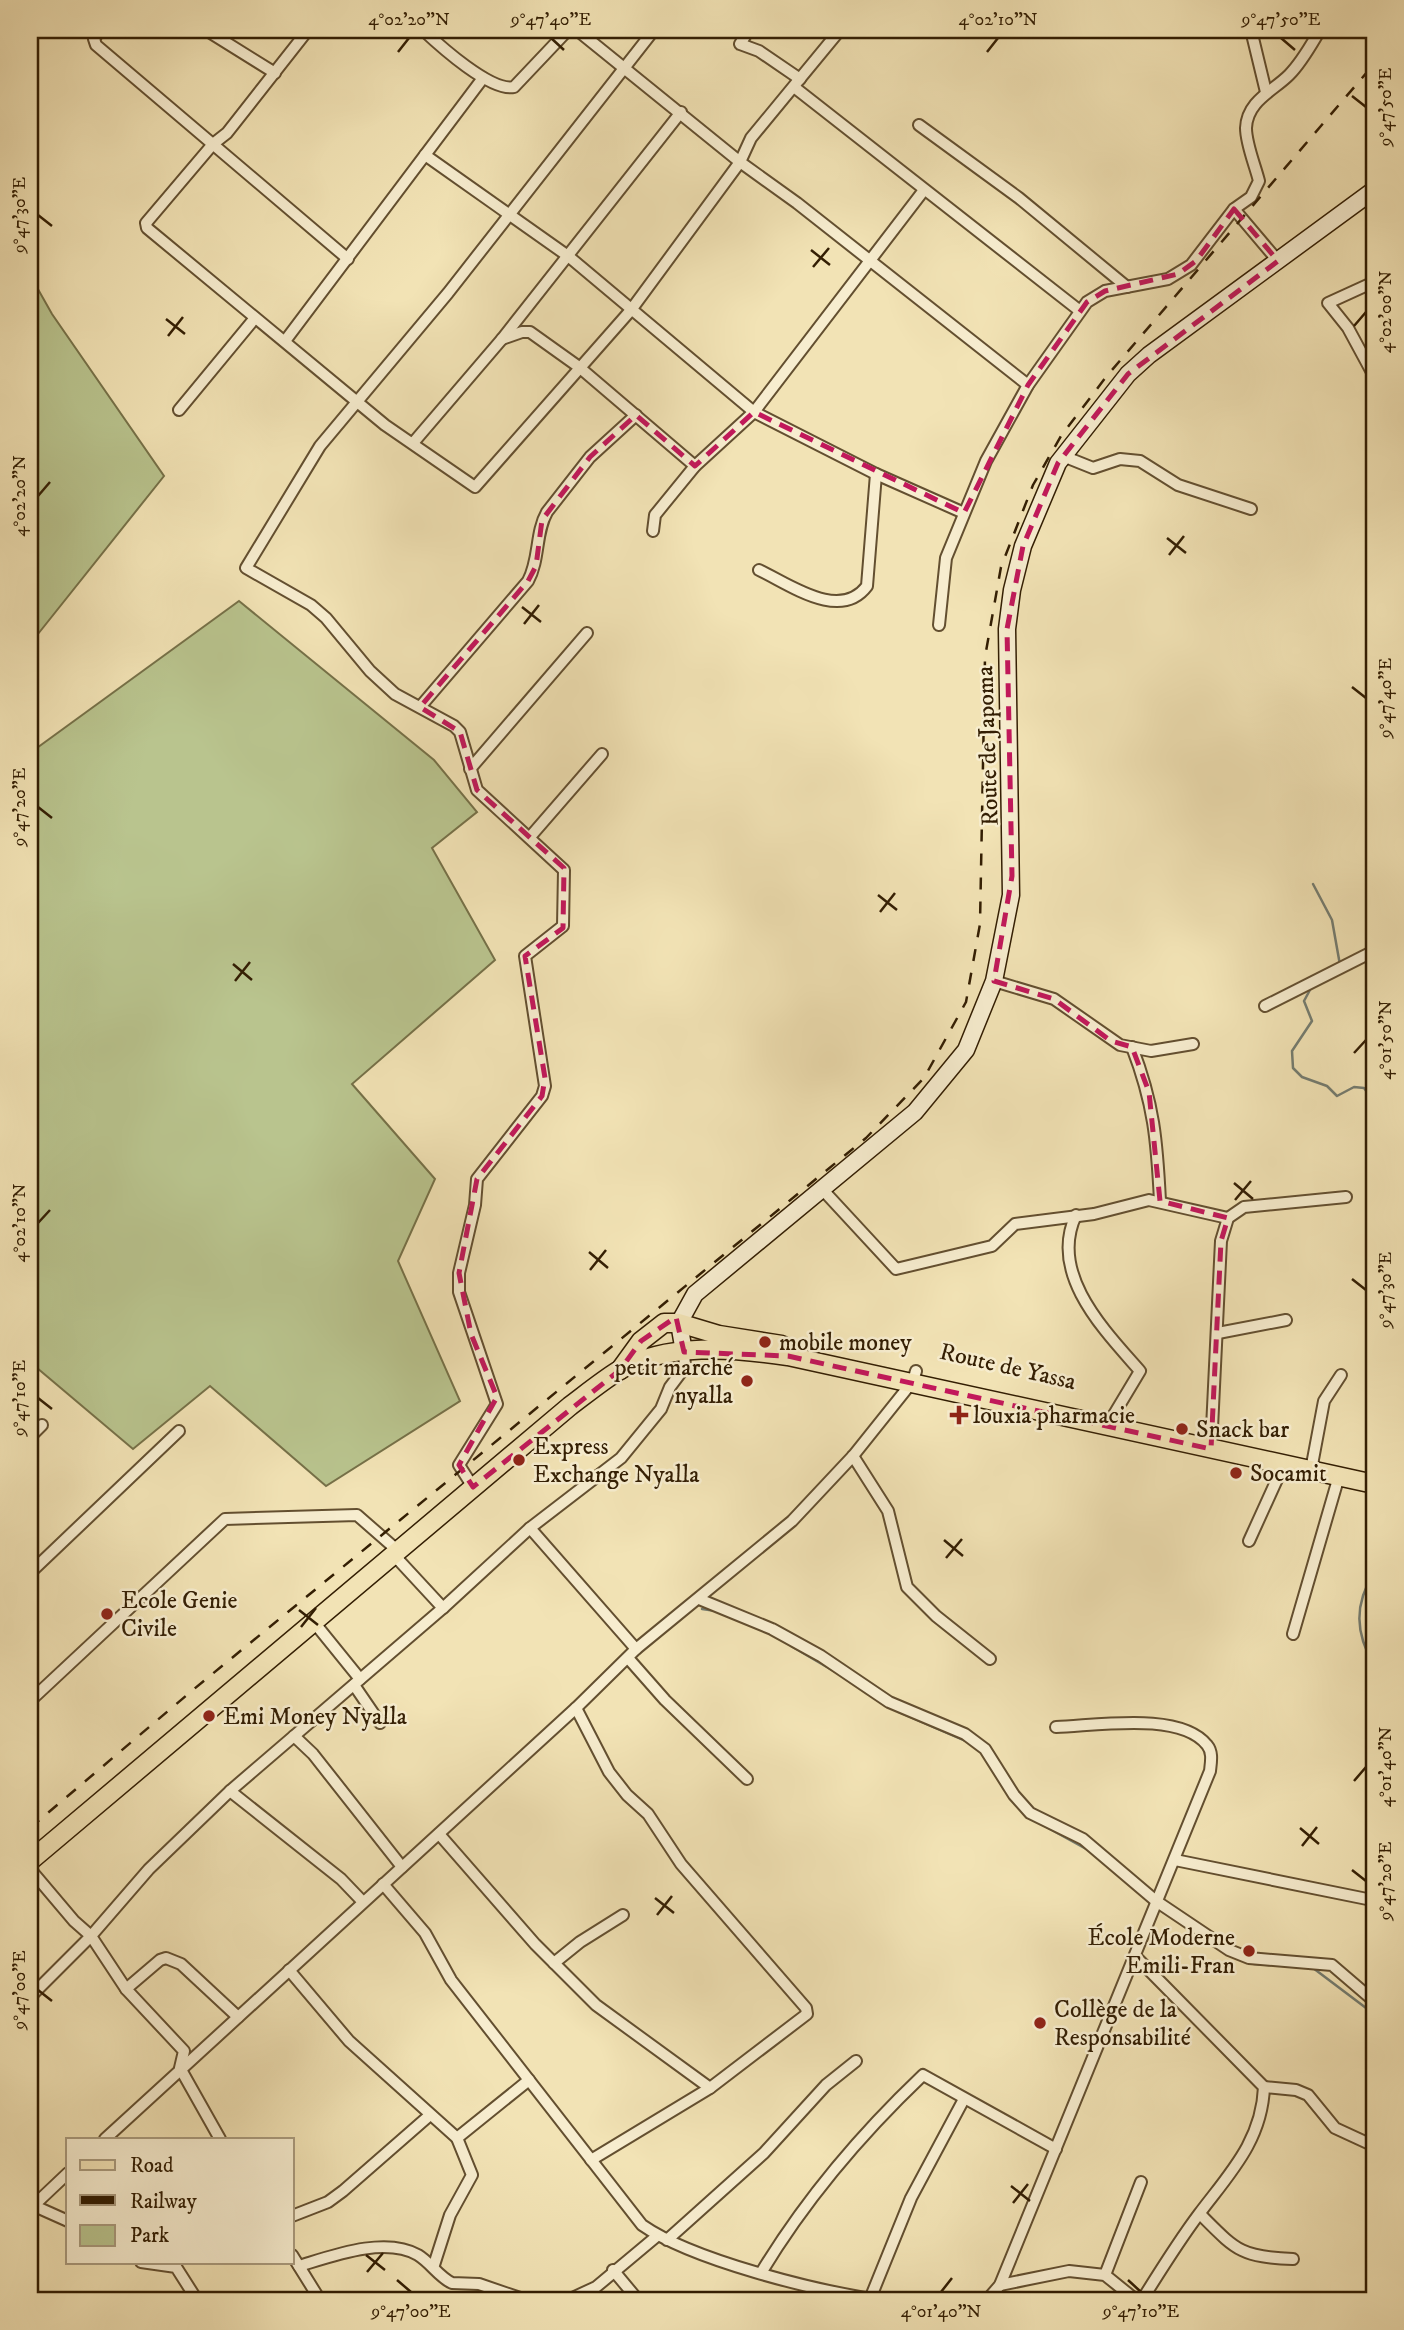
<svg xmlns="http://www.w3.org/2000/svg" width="1404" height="2330" font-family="'IM FELL DW Pica',serif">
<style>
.green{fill:#b9c48e;stroke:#767148;stroke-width:2}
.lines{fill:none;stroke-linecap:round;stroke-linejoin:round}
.stream{stroke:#747c70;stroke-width:2.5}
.street-casing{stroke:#634f30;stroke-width:14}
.secondary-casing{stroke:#331e03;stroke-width:19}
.primary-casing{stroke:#331e03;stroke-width:21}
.street{stroke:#f7edcf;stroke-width:10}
.secondary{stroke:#f7edcf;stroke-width:16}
.primary{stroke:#f2e3b5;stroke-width:18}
.rail{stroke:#331e03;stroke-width:2.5;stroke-dasharray:12 12;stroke-linecap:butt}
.marked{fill:none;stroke:#c2185b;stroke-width:5;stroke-dasharray:14 9;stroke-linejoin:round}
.ticks{fill:none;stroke:#331e03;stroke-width:2.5}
.poi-dot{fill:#8f2418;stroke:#f7edcf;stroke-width:2.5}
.labels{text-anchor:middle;stroke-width:5;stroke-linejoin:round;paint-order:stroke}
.street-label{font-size:24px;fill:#331e03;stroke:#f7edcf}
.poi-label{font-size:24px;fill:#331e03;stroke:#f7edcf;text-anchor:start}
.neatline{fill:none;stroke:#331e03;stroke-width:2.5}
.ticks-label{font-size:18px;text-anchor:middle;fill:#331e03}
</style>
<rect width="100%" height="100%" fill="#f2e3b5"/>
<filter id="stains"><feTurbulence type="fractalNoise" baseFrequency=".00286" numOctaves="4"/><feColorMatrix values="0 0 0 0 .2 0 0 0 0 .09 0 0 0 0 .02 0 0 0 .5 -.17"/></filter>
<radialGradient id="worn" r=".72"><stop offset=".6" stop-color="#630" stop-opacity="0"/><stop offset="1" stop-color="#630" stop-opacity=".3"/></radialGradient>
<g class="green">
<path d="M 30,275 L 52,314 L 164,476 L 30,644 Z"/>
<path d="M 239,601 L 434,760 L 477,812 L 432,848 L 495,960 L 352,1084 L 435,1179 L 398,1261 L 460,1401 L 326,1486 L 210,1386 L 133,1449 L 30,1362 L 30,753 Z"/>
</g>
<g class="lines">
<g class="stream">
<path d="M 1313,884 L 1332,920 L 1340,965"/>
<path d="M 1311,988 L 1304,1001 L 1312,1021 L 1292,1051 L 1293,1068 L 1302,1077 L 1327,1086 L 1337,1096 L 1354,1087 L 1364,1088 L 1370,1096 L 1374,1115"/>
<path d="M 1374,1573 C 1354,1604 1355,1633 1374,1665"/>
<path d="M 702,1609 L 716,1611"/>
<path d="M 791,1646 L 837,1673"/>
<path d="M 899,1712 L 966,1741"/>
<path d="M 1030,1818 L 1088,1850"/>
<path d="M 1254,1964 L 1269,1965"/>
<path d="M 1313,1968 L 1374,2014"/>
</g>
<defs>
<g id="street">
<path d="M 100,30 L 94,39 L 96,45 L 348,259"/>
<path d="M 206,30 L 275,73"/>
<path d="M 308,30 L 227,133 L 213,144 L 146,223 L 147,228 L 385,425 L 475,487 L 631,310 L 740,162 L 751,138 L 840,30"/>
<path d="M 423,30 C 440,46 491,92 514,87 L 568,30"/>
<path d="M 577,30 L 740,162 L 797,203 L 1028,385"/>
<path d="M 749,30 L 740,44 L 759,51 L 800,79"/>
<path d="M 1251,30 L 1266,92"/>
<path d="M 794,87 L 1080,311"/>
<path d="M 919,125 L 1019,198 L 1127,287"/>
<path d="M 425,155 L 568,256 L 754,412 L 876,474 L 964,513"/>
<path d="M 1234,209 L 1278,261"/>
<path d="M 1374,282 L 1328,303 L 1348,328 L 1374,376"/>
<path d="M 502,339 L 522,332 L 530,332 L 579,367 L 695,466"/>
<path d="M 285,341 L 483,78"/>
<path d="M 179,410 L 255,318"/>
<path d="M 413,443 L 502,339 L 681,112"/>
<path d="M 1063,456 L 1093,468 L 1120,459 L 1140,461 L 1178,485 L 1251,509"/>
<path d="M 653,531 L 655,515 L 695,466 L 754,412 L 924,190"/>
<path d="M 759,570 C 789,584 840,622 867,586 L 876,474"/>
<path d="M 939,625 L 946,558 L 986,461 L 1028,385 L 1087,302 L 1105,291 L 1168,279 L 1191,265 L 1234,209 L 1251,197 L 1259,181 C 1255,165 1246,144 1246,128 C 1247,101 1273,91 1289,75 C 1302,62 1311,45 1320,30"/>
<path d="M 420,707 L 528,581 C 540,559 535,533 547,512 L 590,457 L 636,415"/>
<path d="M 470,769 L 587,633"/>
<path d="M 530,837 L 602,754"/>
<path d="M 994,981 L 1054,999 L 1120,1045 L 1151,1051 L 1193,1044"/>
<path d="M 1265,1006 L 1374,951"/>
<path d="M 1132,1047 C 1154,1104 1157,1141 1160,1201"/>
<path d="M 822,1189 L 896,1269 L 992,1246 L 1015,1224 L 1094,1214 L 1149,1200 L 1228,1218"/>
<path d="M 1076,1215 C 1048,1274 1105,1331 1140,1371 L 1113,1416"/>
<path d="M 1218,1333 L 1286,1320"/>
<path d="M 30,1437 L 42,1425"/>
<path d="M 1211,1449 L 1221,1241 L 1228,1218 L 1244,1207 L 1346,1197"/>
<path d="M 853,1456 L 888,1511 L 907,1587 L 936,1616 L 990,1659"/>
<path d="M 1311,1470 L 1324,1401 L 1341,1375"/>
<path d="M 473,1487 L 459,1465 L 497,1404 L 459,1292 L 459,1273 L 475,1205 L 477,1179 L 542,1096 L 545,1086 L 525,956 L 563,926 L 564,870 L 477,790 L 460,732 L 454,726 L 395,694 L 370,671 L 326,618 L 311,605 L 246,568 L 320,446 L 448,293 L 654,30"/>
<path d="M 530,1528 L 636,1649"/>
<path d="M 1249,1541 L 1284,1464"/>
<path d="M 393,1554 L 443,1608"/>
<path d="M 30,1573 L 179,1431"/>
<path d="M 699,1599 L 772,1629 L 821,1656 L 889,1702 L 965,1734 L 985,1749 L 1014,1795 L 1030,1813 L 1083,1839 L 1156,1901 L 1229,1950 L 1249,1958 L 1332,1965 L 1374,2001"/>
<path d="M 313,1621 L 360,1679"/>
<path d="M 1293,1634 L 1339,1476"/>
<path d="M 628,1658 L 665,1700 L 747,1779"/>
<path d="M 354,1685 L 380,1723"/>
<path d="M 30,1701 L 225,1519 L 357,1515 L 397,1550"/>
<path d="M 576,1708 L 609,1772 L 627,1795 L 648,1814 L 681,1864 L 806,2008 L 807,2014 L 710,2088 L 591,2160"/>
<path d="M 294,1736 L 313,1754 L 402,1867"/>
<path d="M 230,1791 L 341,1879 L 363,1902"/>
<path d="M 439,1834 L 535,1944 L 596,2005 L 710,2088"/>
<path d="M 1175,1860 L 1367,1899"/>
<path d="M 30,1869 L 74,1921 L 91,1936 L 126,1989 L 184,2051 L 180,2068 L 220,2139"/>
<path d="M 383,1884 L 425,1933 L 451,1980 L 642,2225 C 692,2260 816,2291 879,2300"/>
<path d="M 1136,1957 L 1264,2087 C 1262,2141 1229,2174 1199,2214 C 1178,2242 1160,2271 1142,2300"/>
<path d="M 554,1963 L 580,1942 L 623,1915"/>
<path d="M 289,1970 L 349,2041 L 457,2138 L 472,2175 L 450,2215 L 434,2265"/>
<path d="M 126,1989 L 160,1960 L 166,1958 L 181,1964 L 238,2017"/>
<path d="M 30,1997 L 91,1936 L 149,1869 L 230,1791 L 443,1608 L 530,1528 L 621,1458 L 661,1409 L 670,1387 L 685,1367 L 684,1352"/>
<path d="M 1264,2087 L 1296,2090 L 1308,2095 L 1335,2128 L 1374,2146"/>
<path d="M 457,2138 L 529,2080"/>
<path d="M 105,2139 L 576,1708 L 636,1649 L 792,1521 L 853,1456 L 913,1381 L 916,1371"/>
<path d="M 30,2204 L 68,2221"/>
<path d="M 30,2209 L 68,2173"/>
<path d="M 1200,2214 C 1236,2250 1240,2257 1293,2259"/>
<path d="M 292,2216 L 328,2202 L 343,2191 L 430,2115"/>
<path d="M 667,2240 L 764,2153 L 826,2085 L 856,2061"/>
<path d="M 292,2255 L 320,2300"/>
<path d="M 141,2262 L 176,2267 L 197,2300"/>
<path d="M 299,2266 C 332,2256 385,2236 418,2255 C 431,2263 439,2277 452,2283 L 479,2284 L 526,2300"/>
<path d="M 613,2270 L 638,2300"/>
<path d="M 761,2273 C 805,2200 861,2134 923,2075 L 1056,2149"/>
<path d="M 1105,2275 L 1141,2182"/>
<path d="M 1000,2285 L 1069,2271 L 1105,2275 L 1136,2300"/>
<path d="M 870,2299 L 911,2198 L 964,2099"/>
<path d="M 568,2300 L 596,2287 L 657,2236"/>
<path d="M 987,2300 L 1000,2285 L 1210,1771 C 1211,1762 1213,1752 1207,1745 C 1180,1711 1095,1726 1056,1727"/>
</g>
<path id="secondary" d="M 684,1352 L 679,1323 L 695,1294 L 915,1112 L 966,1050 L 994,981 L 1011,895 L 1007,629 L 1012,590 L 1023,546 L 1058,463 L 1128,374 L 1149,355 L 1374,190"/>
<g id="primary">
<path d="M 620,1370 L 641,1341 L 664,1323 L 679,1323 L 719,1335 L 782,1345"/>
<path d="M 30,1861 L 570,1406 C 586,1394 602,1381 618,1371 C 667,1342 734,1348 788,1356 L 1374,1484"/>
</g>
</defs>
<use href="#street" class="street-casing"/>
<use href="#secondary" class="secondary-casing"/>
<use href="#primary" class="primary-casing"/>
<use href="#street" class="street"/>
<use href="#secondary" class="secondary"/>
<use href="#primary" class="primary"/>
<path class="rail" d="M 30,1828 L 194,1689 L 866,1138 L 924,1078 L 966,1002 L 980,924 L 985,657 L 1001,567 L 1033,485 L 1061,436 L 1106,377 L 1374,64"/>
</g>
<path class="marked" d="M 1234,209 L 1278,261 L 1128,374 L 1058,463 L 1023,546 L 1007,629 L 1012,876 L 994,981 L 1054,999 L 1111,1041 L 1132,1047 L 1149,1092 L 1160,1201 L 1228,1218 L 1221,1241 L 1211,1449 L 788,1356 L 684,1352 L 676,1317 L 641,1341 L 620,1370 L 473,1487 L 459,1465 L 497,1397 L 471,1334 L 459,1273 L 477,1179 L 542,1096 L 545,1078 L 525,956 L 563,928 L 564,868 L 477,790 L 460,732 L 420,707 L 528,581 L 536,566 L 542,520 L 590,457 L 636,415 L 695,466 L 754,412 L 964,513 L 1028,385 L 1087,302 L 1105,291 L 1178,274 L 1196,261 Z"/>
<path class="ticks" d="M 551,38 L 564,50M 1281,38 L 1295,50M 398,52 L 409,38M 987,52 L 998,38M 1352,96 L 1366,107M 38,215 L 52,226M 811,250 L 830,265M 813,267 L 829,248M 166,319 L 185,334M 1354,326 L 1366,312M 168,336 L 183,317M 38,496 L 50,482M 1167,538 L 1186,553M 1169,555 L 1184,536M 522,607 L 541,622M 524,624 L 539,605M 1352,687 L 1366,698M 38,807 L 52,818M 878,895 L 897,910M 880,912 L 895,893M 233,964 L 252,980M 235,981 L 250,962M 1354,1053 L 1366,1040M 1234,1183 L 1253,1199M 1235,1200 L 1251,1181M 38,1223 L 50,1210M 589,1252 L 608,1268M 590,1270 L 606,1250M 1352,1279 L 1366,1290M 38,1398 L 52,1409M 944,1540 L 963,1556M 946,1558 L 962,1539M 299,1610 L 318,1625M 301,1627 L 316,1608M 1354,1781 L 1366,1767M 1300,1828 L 1319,1844M 1302,1846 L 1317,1827M 1352,1870 L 1366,1881M 655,1898 L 674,1913M 657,1915 L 672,1896M 38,1990 L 52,2001M 1011,2186 L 1030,2201M 1013,2203 L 1028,2184M 366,2255 L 385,2270M 367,2272 L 383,2253M 397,2280 L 411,2292M 1128,2280 L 1141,2292M 941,2292 L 952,2278"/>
<g class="poi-dot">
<circle cx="765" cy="1342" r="7"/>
<circle cx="747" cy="1381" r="7"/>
<path d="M955.5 1404.5h7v7h7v7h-7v7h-7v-7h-7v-7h7z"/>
<circle cx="1182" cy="1429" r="7"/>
<circle cx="519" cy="1460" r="7"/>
<circle cx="1236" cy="1473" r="7"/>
<circle cx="107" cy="1614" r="7"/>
<circle cx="209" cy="1716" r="7"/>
<circle cx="1249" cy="1951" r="7"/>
<circle cx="1040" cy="2023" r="7"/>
</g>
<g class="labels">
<g class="street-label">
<text transform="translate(987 746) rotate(-92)" y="8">Route de Japoma</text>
<text transform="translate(1008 1366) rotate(13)" y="8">Route de Yassa</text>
</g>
<g class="poi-label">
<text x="779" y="1350">mobile money</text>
<text x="733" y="1375" text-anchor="end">petit marché<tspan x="733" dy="28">nyalla</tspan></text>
<text x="973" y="1423">louxia pharmacie</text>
<text x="1196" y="1437">Snack bar</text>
<text x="533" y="1454">Express<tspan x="533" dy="28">Exchange Nyalla</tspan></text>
<text x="1250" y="1481">Socamit</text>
<text x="121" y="1608">Ecole Genie<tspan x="121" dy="28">Civile</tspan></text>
<text x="223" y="1724">Emi Money Nyalla</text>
<text x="1235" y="1945" text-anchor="end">École Moderne<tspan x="1235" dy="28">Emili-Fran</tspan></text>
<text x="1054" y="2017">Collège de la<tspan x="1054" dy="28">Responsabilité</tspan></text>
</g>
</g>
<rect width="1404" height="2330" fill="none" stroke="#f2e3b5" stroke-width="77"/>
<rect x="66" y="2138" width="228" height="126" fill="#f7edcf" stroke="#a99a7d" stroke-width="2"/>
<rect x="80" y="2160" width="35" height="10" fill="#f2e3b5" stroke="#a99a7d" stroke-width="2"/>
<text x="130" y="2172" font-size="21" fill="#331e03">Road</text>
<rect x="80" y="2195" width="35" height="10" fill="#331e03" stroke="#a99a7d" stroke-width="2"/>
<text x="130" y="2208" font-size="21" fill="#331e03">Railway</text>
<rect x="80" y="2225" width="35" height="21" fill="#b9c48e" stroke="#a99a7d" stroke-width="2"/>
<text x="130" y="2242" font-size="21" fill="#331e03">Park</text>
<rect x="38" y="38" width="1328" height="2254" class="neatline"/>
<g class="ticks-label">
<text x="409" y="25">4°02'20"N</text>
<text x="551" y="25">9°47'40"E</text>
<text x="998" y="25">4°02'10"N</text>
<text x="1281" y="25">9°47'50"E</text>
<text transform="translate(1385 107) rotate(-90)" y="6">9°47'50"E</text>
<text transform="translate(19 215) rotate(-90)" y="6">9°47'30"E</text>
<text transform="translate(1385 312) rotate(-90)" y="6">4°02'00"N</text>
<text transform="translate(19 496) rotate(-90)" y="6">4°02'20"N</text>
<text transform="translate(1385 698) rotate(-90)" y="6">9°47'40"E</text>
<text transform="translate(19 807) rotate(-90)" y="6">9°47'20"E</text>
<text transform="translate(1385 1040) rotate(-90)" y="6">4°01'50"N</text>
<text transform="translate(19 1223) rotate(-90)" y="6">4°02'10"N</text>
<text transform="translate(1385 1290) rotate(-90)" y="6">9°47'30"E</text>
<text transform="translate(19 1398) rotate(-90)" y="6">9°47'10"E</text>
<text transform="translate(1385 1767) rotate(-90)" y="6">4°01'40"N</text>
<text transform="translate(1385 1881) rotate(-90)" y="6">9°47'20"E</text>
<text transform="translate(19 1990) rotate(-90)" y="6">9°47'00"E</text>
<text x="411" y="2317">9°47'00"E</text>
<text x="941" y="2317">4°01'40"N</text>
<text x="1141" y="2317">9°47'10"E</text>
</g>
<rect width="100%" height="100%" filter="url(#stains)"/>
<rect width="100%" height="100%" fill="url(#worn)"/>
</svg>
